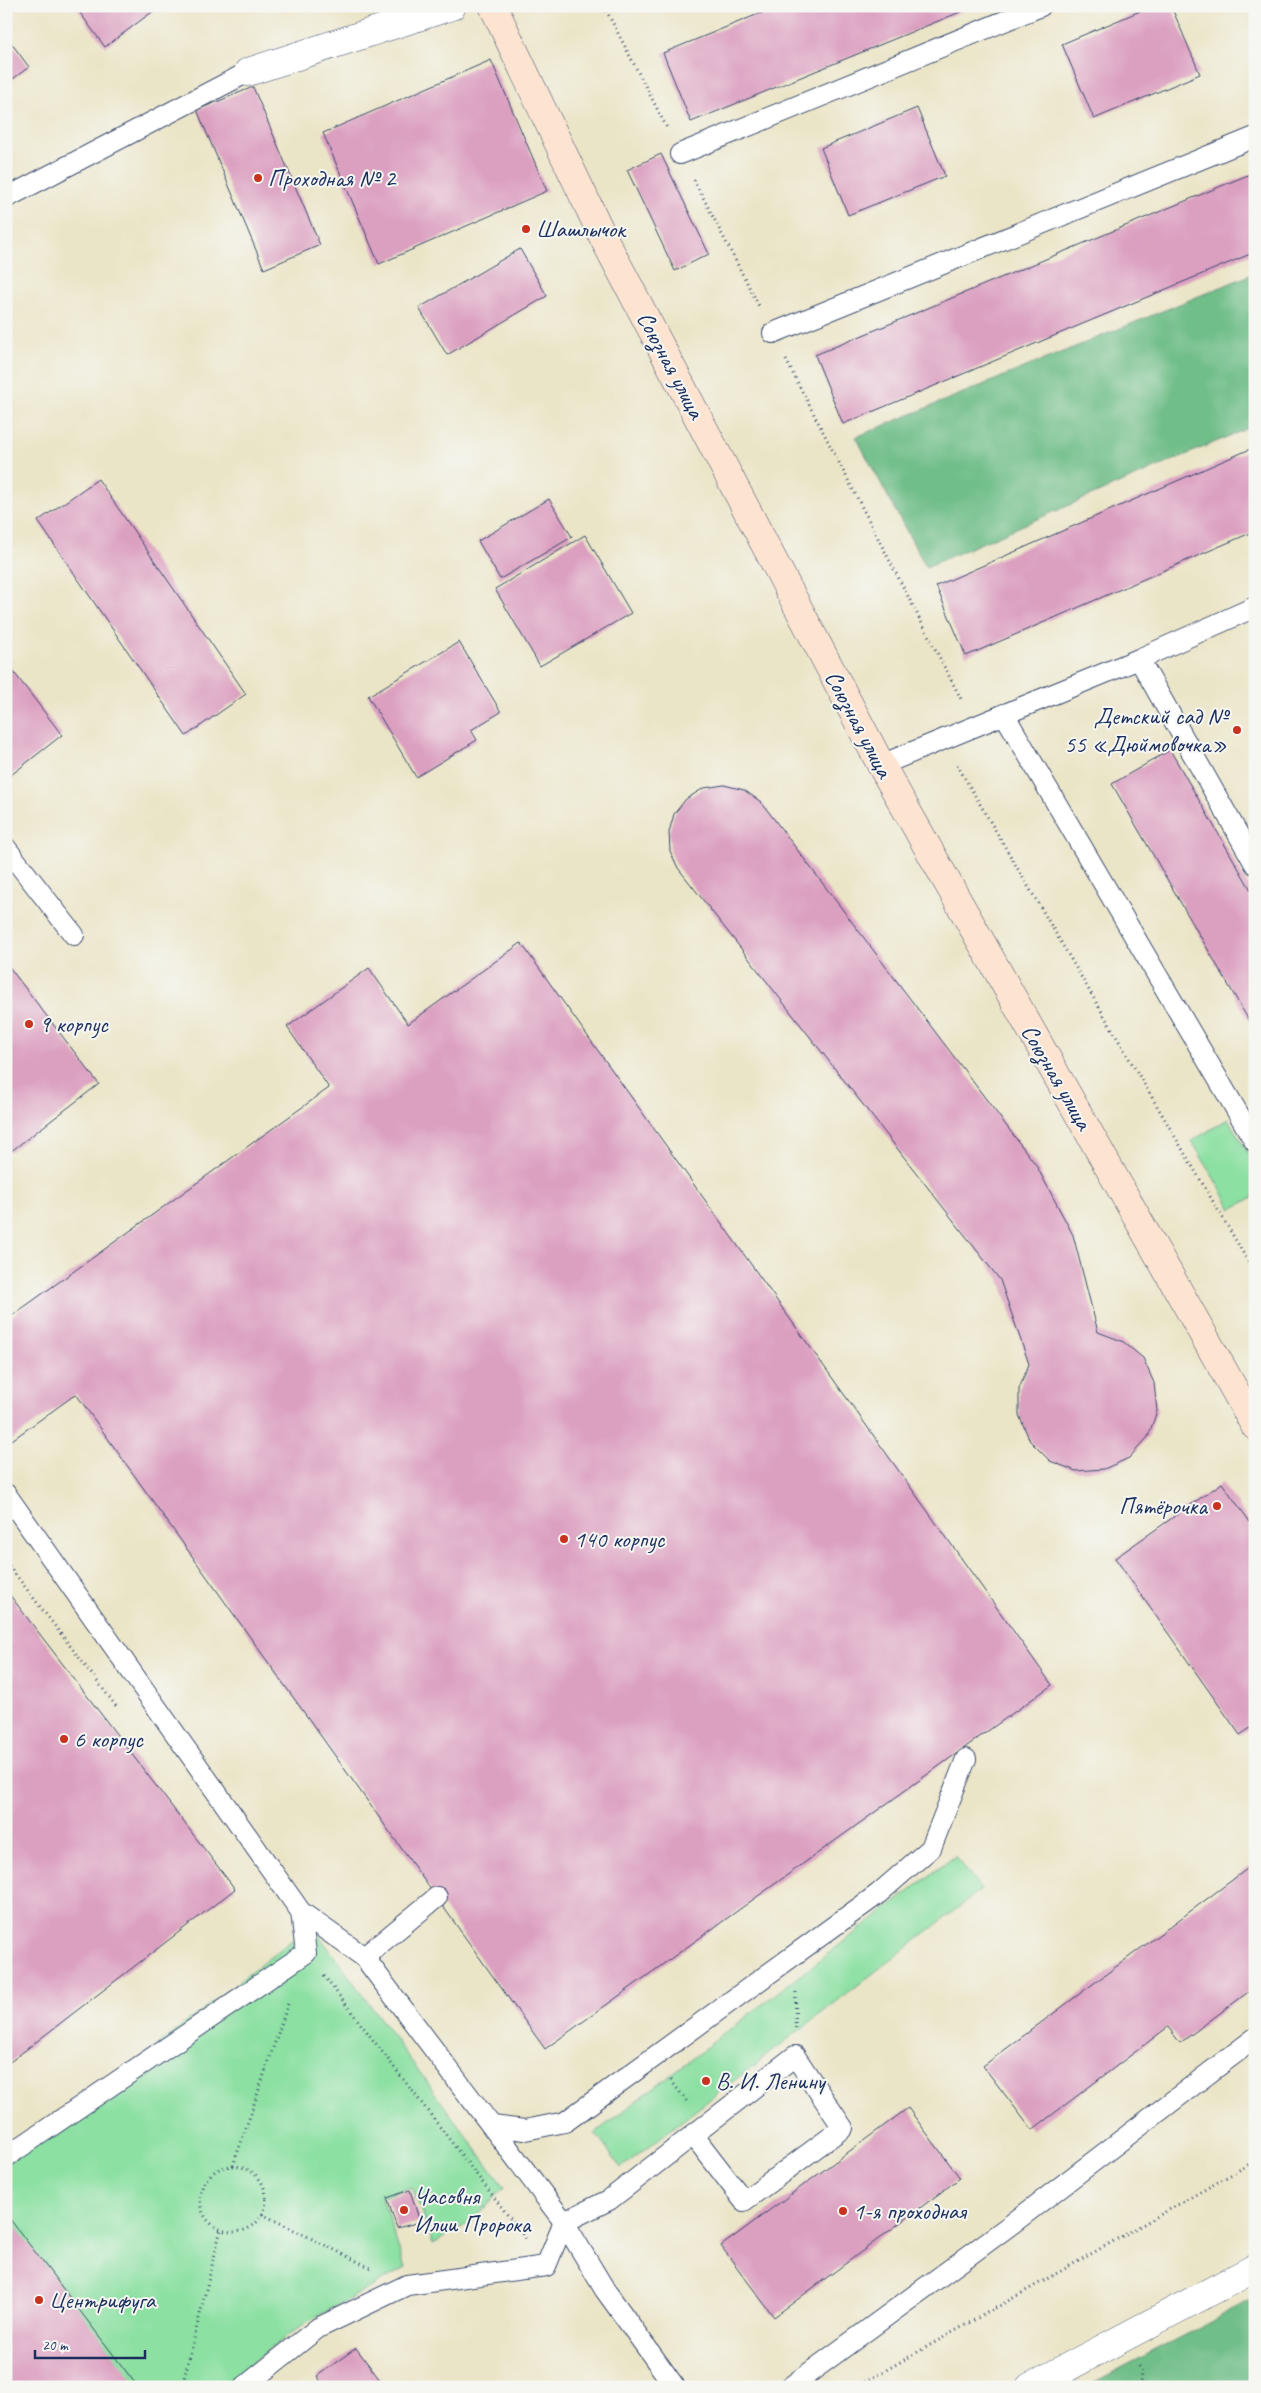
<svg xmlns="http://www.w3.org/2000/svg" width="1261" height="2393" font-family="Caveat,sans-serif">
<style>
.green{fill:#8be0a2;stroke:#538880}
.forest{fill:#70be88;stroke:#467673}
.building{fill:#db9fc0}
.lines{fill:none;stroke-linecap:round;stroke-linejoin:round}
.lane-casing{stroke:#3a4a6e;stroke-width:22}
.street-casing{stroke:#3a4a6e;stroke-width:29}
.secondary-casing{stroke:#3a4a6e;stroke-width:29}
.path{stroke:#3a4a6e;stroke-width:3;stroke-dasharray:1 4;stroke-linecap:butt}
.lane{stroke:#fff;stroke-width:20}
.street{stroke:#fff;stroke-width:28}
.secondary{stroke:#fde4d1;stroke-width:28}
.poi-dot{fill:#c8321e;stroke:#f6f6f2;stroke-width:2}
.labels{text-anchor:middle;stroke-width:4;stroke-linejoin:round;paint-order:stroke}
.poi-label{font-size:24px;fill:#1b2f5e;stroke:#f6f6f2;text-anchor:start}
.street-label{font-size:24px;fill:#1b2f5e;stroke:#f6f6f2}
</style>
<rect width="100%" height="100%" fill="#f6f6f2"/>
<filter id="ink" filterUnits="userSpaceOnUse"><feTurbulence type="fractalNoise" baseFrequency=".02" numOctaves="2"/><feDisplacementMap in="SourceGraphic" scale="10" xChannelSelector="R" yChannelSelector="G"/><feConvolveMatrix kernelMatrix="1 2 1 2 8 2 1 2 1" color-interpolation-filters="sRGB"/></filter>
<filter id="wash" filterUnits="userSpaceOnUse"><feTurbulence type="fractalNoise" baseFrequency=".0096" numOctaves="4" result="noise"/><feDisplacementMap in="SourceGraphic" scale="20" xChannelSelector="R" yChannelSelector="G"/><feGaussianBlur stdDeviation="1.12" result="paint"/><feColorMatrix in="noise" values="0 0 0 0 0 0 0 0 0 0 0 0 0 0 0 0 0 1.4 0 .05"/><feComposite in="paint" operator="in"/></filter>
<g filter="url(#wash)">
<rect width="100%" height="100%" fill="#ebe5c7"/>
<g class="green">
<path d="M 1228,1119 L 1255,1165 L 1255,1196 L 1232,1209 L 1192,1141 Z"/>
<path d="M 955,1856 L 981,1890 L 621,2168 L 595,2133 Z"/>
<path d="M 315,1930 L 504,2187 L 472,2221 L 433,2244 L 412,2187 L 382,2197 L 405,2268 L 304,2324 L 219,2387 L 135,2387 L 6,2218 L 6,2164 L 292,1940 Z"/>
</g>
<g class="forest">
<path d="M 1255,273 L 1255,425 L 926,567 L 856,437 Z"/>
<path d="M 1255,2298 L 1255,2378 L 1238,2387 L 1085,2387 Z"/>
</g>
<g id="blocks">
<g class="building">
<path d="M 75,6 L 160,6 L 105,47 Z"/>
<path d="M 778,6 L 975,6 L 691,122 L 663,53 Z"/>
<path d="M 1152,6 L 1171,6 L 1200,74 L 1094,119 L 1062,44 Z"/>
<path d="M 6,36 L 29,67 L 6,84 Z"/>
<path d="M 491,60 L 547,191 L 379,264 L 323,133 Z"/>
<path d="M 253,87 L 320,245 L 264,269 L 197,110 Z"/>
<path d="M 917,108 L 945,176 L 848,215 L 821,148 Z"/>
<path d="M 661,154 L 709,254 L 675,271 L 627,170 Z"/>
<path d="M 1255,172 L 1255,252 L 843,424 L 815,355 Z"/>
<path d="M 520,249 L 547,296 L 447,355 L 419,308 Z"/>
<path d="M 1255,447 L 1255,531 L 966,656 L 936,586 Z"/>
<path d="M 98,479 L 246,694 L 186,736 L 38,521 Z"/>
<path d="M 549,499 L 572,537 L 500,579 L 478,541 Z"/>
<path d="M 585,535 L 631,613 L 540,666 L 495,589 Z"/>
<path d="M 459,642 L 501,712 L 471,730 L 477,740 L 416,777 L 368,696 Z"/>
<path d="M 6,662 L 62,735 L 6,779 Z"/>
<path d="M 1170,750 L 1255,897 L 1255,1031 L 1112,784 Z"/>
<path d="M 724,785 L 744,790 L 761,802 L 1036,1165 L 1073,1235 L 1098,1332 L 1122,1341 L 1143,1358 L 1154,1383 L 1157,1411 L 1148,1437 L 1129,1458 L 1104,1469 L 1076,1471 L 1050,1461 L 1030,1441 L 1019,1415 L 1019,1389 L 1029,1364 L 1000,1280 L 678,868 L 670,851 L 669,832 L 674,814 L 686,799 L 704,788 Z"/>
<path d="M 521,943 L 1052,1685 L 545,2049 L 76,1394 L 12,1440 L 6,1432 L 6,1320 L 329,1088 L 287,1027 L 369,968 L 408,1024 Z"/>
<path d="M 6,963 L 99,1084 L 10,1152 L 6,1148 Z"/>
<path d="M 1222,1483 L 1255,1529 L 1255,1725 L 1240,1735 L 1115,1558 Z"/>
<path d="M 6,1590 L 235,1889 L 6,2065 Z"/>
<path d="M 1255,1863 L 1255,1987 L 1180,2043 L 1168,2027 L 1032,2130 L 983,2066 Z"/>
<path d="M 908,2108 L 960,2178 L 774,2317 L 721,2246 Z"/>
<path d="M 410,2190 L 420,2222 L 397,2228 L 387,2198 Z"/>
<path d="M 6,2214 L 138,2387 L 6,2387 Z"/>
<path d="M 356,2348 L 380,2380 L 371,2387 L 325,2387 L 317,2376 Z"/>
</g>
</g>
</g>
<g filter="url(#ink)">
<use href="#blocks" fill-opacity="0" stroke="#3a4a6e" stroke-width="1"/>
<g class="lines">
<defs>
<g id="lane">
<path d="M 680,154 L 1041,6"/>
<path d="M 6,198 L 248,72"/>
<path d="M 773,333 L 1255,137"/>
<path d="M 1139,659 L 1255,864"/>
<path d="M 1004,714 L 1255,1142"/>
<path d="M 881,765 L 1139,659 L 1255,607"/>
<path d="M 6,848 L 74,935"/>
<path d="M 6,1494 L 301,1912 L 364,1957 L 564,2222 L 609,2200 L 795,2056 L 843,2128 L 744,2201 L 694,2136"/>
<path d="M 364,1957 L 437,1897"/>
<path d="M 492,2126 L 525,2130 L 565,2122 L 878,1894 L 931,1848 L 966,1759"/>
<path d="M 6,2157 L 306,1953 L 301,1912"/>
<path d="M 244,2387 L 318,2328 L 407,2285 L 546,2266 L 564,2222 L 605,2290 L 675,2387"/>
<path d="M 790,2387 L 1013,2223 L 1255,2038"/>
</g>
<g id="street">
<path d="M 248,72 L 452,6"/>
<path d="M 1030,2387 L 1255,2268"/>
</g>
<path id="secondary" d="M 493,6 L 604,239 L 881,765 L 1255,1426"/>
</defs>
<use href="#lane" class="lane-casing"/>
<use href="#street" class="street-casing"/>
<use href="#secondary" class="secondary-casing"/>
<g class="path">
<path d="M 604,6 L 667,128"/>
<path d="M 694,180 L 760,308"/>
<path d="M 786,360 L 962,701"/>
<path d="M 957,765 L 1255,1273"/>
<path d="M 6,1562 L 116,1706"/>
<path d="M 324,1976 L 526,2239"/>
<path d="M 795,2028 L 796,1990"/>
<path d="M 671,2080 L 688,2103"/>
<path d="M 233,2166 L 289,2001"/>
<circle cx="233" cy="2199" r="33"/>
<path d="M 262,2214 L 373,2269"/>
<path d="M 1139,2366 L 1141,2371 L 1140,2387"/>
<path d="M 182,2387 L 221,2229"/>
<path d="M 856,2387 L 1255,2161"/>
</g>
<use href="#lane" class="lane"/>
<use href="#street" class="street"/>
<use href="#secondary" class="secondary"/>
</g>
</g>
<g class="poi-dot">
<circle cx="258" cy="178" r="5"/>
<circle cx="526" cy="229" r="5"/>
<circle cx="1237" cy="730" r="5"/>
<circle cx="29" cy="1024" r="5"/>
<circle cx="1217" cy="1506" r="5"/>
<circle cx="564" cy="1539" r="5"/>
<circle cx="64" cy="1739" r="5"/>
<circle cx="706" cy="2081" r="5"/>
<circle cx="404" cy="2210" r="5"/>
<circle cx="843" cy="2211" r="5"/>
<circle cx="39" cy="2300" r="5"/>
</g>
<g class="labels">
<g class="poi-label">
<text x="268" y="186">Проходная № 2</text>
<text x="536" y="237">Шашлычок</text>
<text x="1227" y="724" text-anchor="end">Детский сад №<tspan x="1227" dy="28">55 «Дюймовочка»</tspan></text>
<text x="39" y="1032">9 корпус</text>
<text x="1207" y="1514" text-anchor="end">Пятёрочка</text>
<text x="574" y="1547">140 корпус</text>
<text x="74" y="1747">6 корпус</text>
<text x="716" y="2089">В. И. Ленину</text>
<text x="414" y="2204">Часовня<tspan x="414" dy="28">Илии Пророка</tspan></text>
<text x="853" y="2219">1-я проходная</text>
<text x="49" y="2308">Центрифуга</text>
</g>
<g class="street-label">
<text transform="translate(671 365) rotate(62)" y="8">Союзная улица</text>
<text transform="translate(859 724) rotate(62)" y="8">Союзная улица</text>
<text transform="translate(1057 1077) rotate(60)" y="8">Союзная улица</text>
</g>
</g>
<rect width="1261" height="2393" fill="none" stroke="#f6f6f2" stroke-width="25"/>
<path d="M35 2350v8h110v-8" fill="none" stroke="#1b2f5e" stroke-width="2.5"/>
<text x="42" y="2350" font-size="15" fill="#1b2f5e" stroke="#f6f6f2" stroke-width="4" paint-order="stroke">20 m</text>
</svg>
